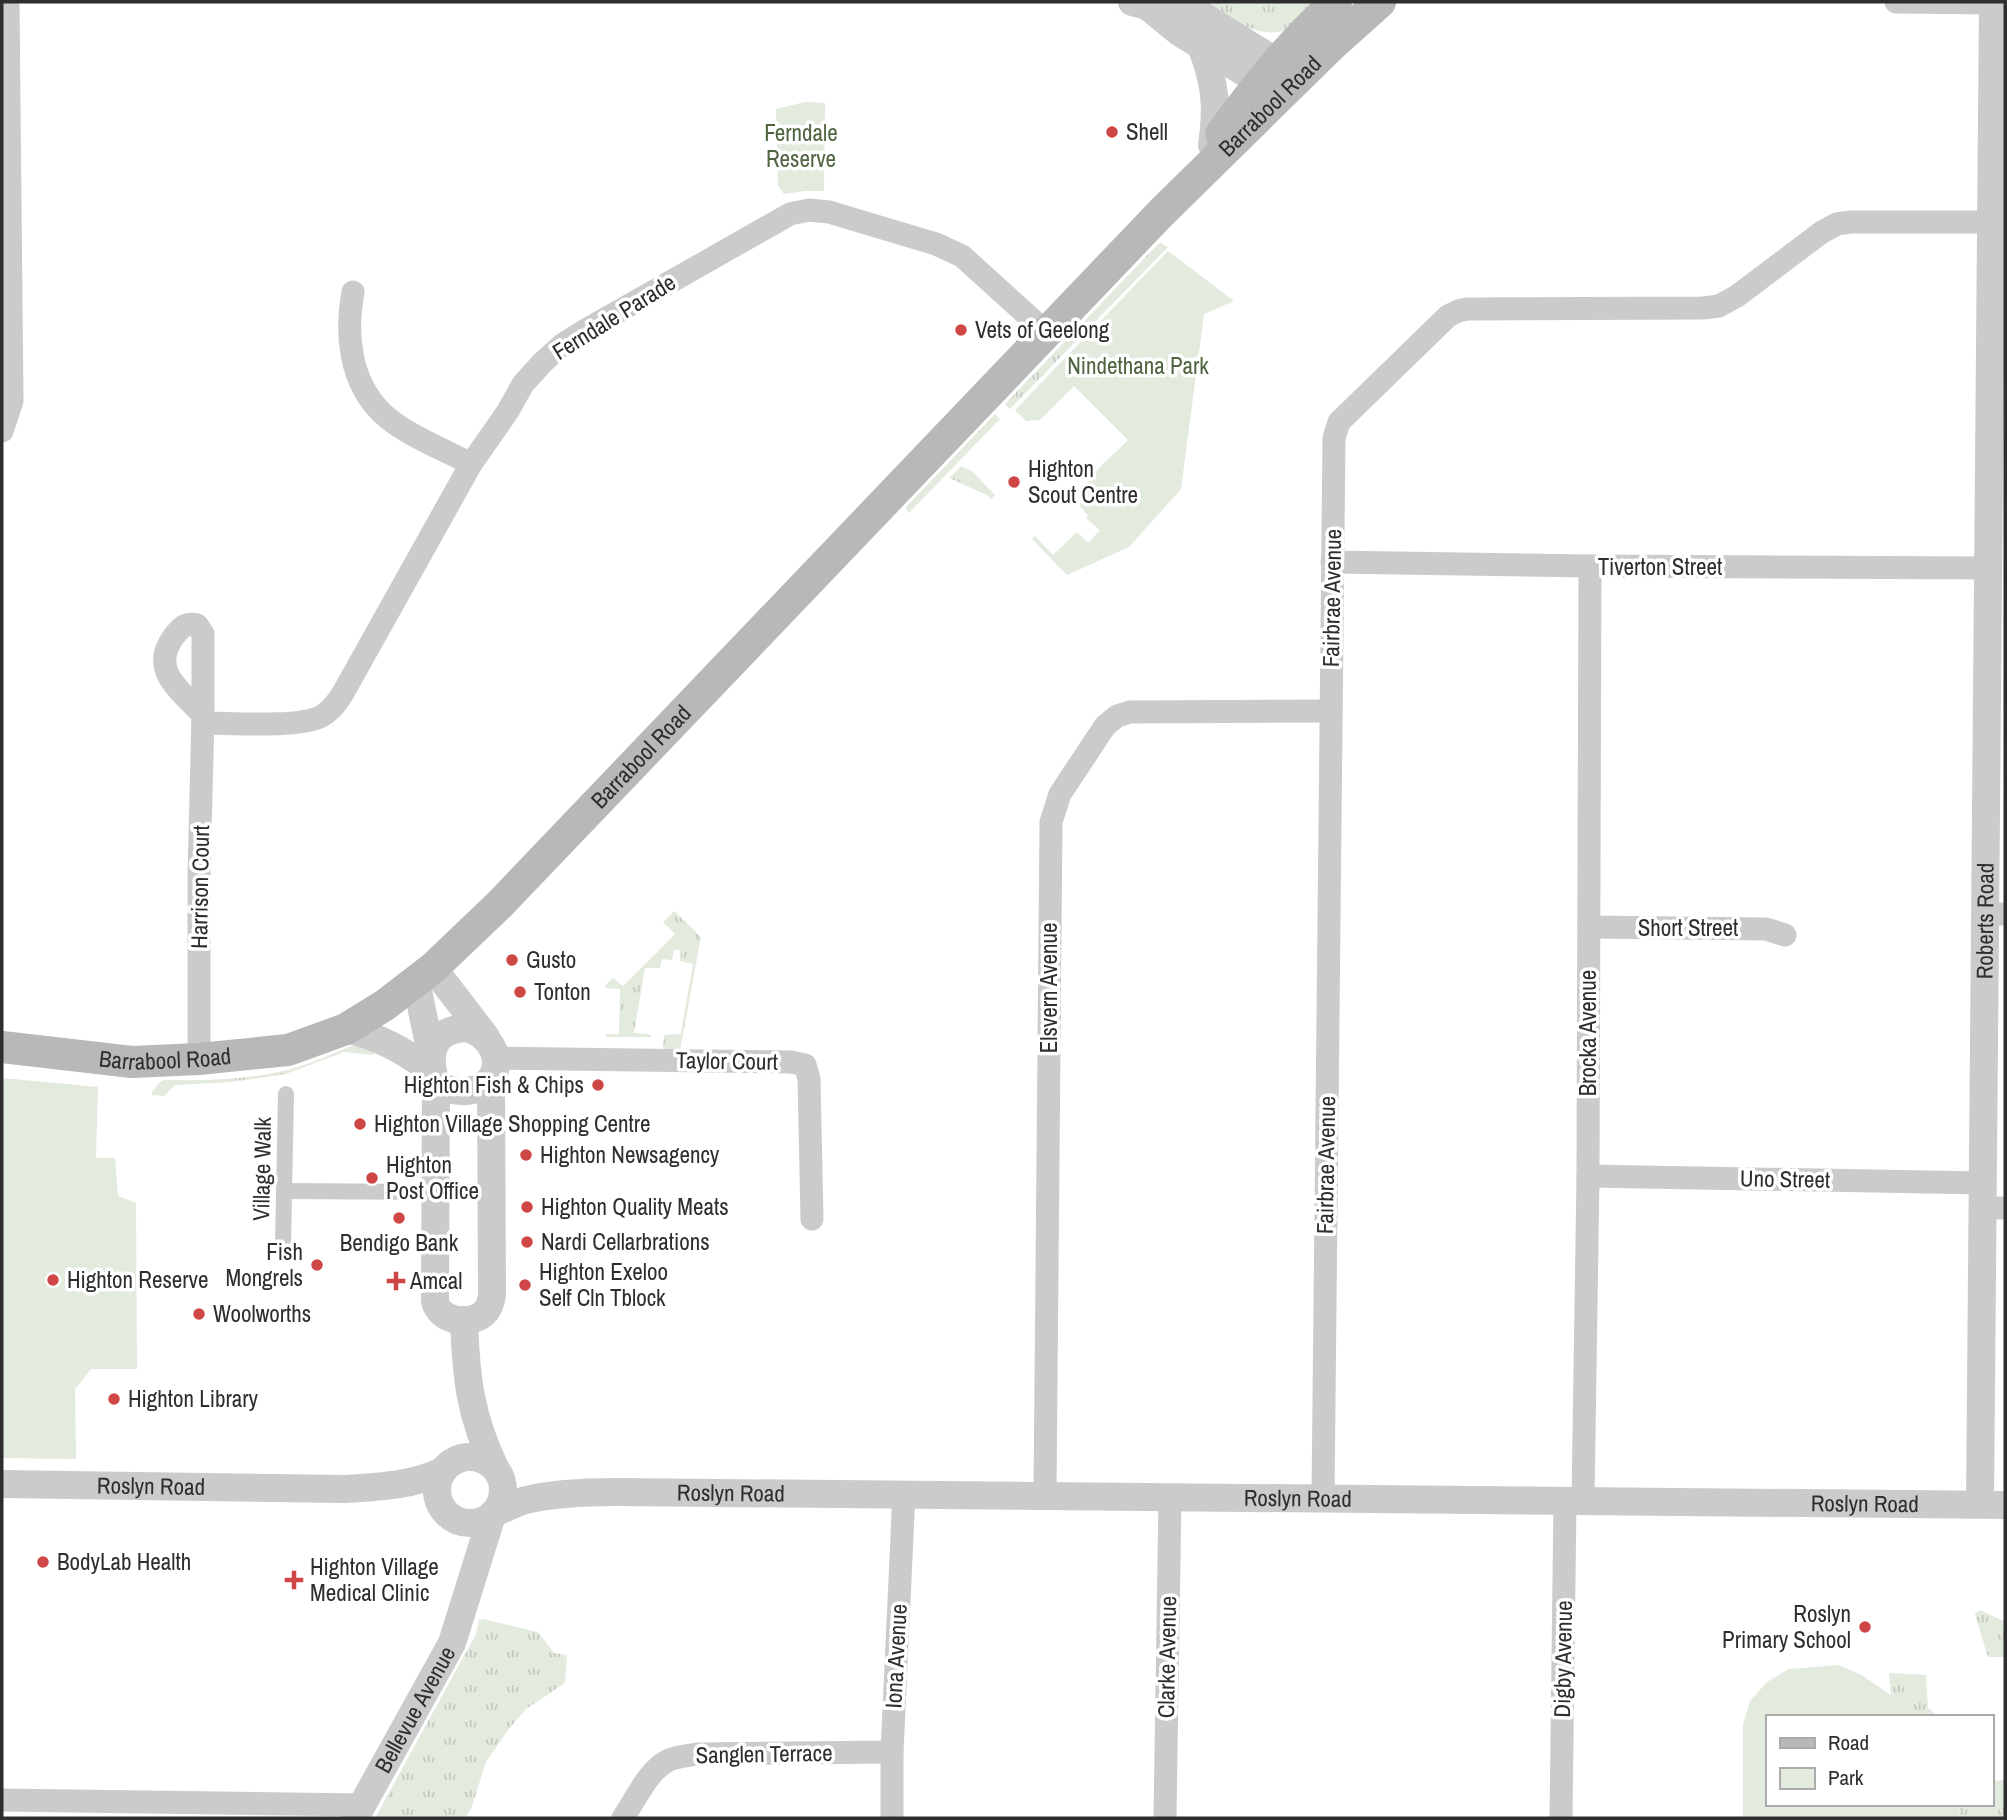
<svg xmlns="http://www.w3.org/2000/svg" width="2007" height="1820" font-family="'Archivo Narrow',sans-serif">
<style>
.grass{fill:url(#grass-tufts)}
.park{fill:#e3eade}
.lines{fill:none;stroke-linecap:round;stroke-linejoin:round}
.pedestrian{stroke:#cbcbcb;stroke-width:16}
.minor{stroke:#cbcbcb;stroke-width:23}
.tertiary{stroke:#cbcbcb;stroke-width:28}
.secondary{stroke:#b8b8b8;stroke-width:32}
.poi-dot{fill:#cf4647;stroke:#fff;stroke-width:2.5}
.labels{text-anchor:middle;stroke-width:7;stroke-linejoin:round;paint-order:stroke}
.street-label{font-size:23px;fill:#2e2e2e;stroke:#fff}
.poi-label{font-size:23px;fill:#2e2e2e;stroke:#fff;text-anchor:start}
.park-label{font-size:23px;fill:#4f6441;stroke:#fff}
</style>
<defs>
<pattern id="grass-tufts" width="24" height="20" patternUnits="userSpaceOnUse" patternTransform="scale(1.75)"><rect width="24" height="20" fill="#e3eade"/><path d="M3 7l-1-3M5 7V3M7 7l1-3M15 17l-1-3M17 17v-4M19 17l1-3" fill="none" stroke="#c3c9bf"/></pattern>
</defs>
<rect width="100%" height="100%" fill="#fff"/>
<g class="grass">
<path d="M 1196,2 L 1320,2 C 1309,11 1298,24 1285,30 C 1261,41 1218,13 1196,2 Z"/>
<path d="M 1161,243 L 1168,247 L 1010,409 L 1005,404 L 1158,244 Z"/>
<path d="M 995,414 L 1000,419 L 909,513 L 906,509 L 906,507 Z"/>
<path d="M 961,466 L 973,472 L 995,495 L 991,499 L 987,495 L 949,478 Z"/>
<path d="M 674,911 L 701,937 L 679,1056 L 669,1056 L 668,1049 L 663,1048 L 664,1035 L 681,1034 L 682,1027 L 693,964 L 680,961 L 681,950 L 674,950 L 672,960 L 662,959 L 660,968 L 645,968 L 634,1033 L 649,1034 L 652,1037 L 606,1037 L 606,1034 L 619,1034 L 620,989 L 606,988 L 605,986 L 613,978 L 623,986 L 675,934 L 663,922 Z"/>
<path d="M 361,1042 L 384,1049 L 372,1055 L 344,1052 L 286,1074 L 232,1082 L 175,1085 L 164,1096 L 152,1095 L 152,1092 L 160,1082 L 164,1080 C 202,1081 242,1080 279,1072 C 307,1066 334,1053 361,1042 Z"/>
<path d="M 1980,1610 L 2005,1622 L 2005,1657 L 1988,1657 L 1975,1614 Z"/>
<path d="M 483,1619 L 538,1632 L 554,1653 L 567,1655 L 565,1683 L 526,1709 L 508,1730 L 486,1762 L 471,1809 L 465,1818 L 375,1818 L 476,1634 L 479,1620 Z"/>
<path d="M 1889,1673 L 1926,1675 L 1928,1708 L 1939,1717 L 1923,1717 L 1891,1696 Z"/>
<path d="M 1991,1779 L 1998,1781 L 2005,1779 L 2005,1818 L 1959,1818 L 1960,1804 L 1991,1804 Z"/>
</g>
<g class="park">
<path d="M 805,102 L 825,103 L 824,191 L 805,191 L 784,194 L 778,186 L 776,109 Z"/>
<path d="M 1168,251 L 1234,301 L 1204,314 L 1181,489 L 1129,547 L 1067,575 L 1032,539 L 1035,536 L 1053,555 L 1077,532 L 1088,543 L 1100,530 L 1086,518 L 1088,516 L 1080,506 C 1087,472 1106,463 1128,440 L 1074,386 L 1040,420 L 1026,421 L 1015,410 Z"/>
<path d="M 2,1078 L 98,1087 L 96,1158 L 115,1158 L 118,1196 L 136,1203 L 137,1369 L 91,1369 L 75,1389 L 76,1459 L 2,1458 Z"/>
<path d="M 1838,1665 L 1860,1674 L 1923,1717 L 1767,1717 L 1767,1804 L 1960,1804 L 1959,1818 L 1743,1818 L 1743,1724 L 1750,1701 L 1767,1682 L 1789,1669 Z"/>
</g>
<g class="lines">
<g class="pedestrian">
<path d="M 284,1191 L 436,1192"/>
<path d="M 283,1244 L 286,1094"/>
</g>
<g class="minor">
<path d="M 1896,2 L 1993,3"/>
<path d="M 353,292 C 345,334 350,382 382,413 C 402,433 445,450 471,464"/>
<path d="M 2,431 L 12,401 L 8,2"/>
<path d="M 1332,562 L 1590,566 L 1988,568"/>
<path d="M 203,723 C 231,723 297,728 320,717 C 330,712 337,703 343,693 L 471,464 L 508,411 L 523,384 L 543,362 L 562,345 L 584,331 L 790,214 L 809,210 L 829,212 L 936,244 L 962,256 L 1047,333"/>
<path d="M 1985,914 L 2005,914"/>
<path d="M 1589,927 L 1766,929 L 1785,935"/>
<path d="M 495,1058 L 791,1062 L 805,1065 L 809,1079 L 812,1219"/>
<path d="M 199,1059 L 199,875 L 203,715 C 182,691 148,671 174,636 C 181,628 185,622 197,625 L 203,634 L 203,715"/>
<path d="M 1588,1176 L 1983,1183"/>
<path d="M 1983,1208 L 2005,1208"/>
<path d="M 1045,1495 L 1051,822 L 1060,794 L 1105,726 L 1117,716 L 1130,712 L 1331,711"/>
<path d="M 1323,1498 L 1334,438 L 1339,422 L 1448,316 L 1458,311 L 1467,309 L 1703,308 L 1719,306 L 1737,296 L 1822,232 L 1837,224 L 1851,222 L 1991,222"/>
<path d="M 1583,1500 L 1588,1176 L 1590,566"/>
<path d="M 2,1800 L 363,1805"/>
<path d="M 623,1818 C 636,1799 648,1770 669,1760 C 678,1756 688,1756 697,1754 L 892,1752"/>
<path d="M 892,1818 L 892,1752 L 904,1493"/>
<path d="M 1165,1818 L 1170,1496"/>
<path d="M 1561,1818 L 1565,1500"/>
</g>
<g class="tertiary">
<path d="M 1132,2 L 1147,6 L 1192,9 L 1277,62"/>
<path d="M 1147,6 L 1179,32 L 1260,82"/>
<path d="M 1201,46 C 1215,82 1218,106 1212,145"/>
<path d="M 433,968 L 486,1037"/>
<path d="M 416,981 L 431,1054"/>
<path d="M 467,1028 C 491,1035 507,1063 487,1083 C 476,1094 446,1094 436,1081 C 433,1076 433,1071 432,1065 C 430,1040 443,1029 467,1028 Z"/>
<path d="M 346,1029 C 382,1038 403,1050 433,1072"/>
<path d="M 436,1081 L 435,1301 C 439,1322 473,1327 486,1311 C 490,1306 491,1301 492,1295 L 491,1078"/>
<path d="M 464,1320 C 466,1378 470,1415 495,1468"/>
<circle cx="470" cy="1490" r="33"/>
<path id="s1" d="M 2,1484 L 343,1489 C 378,1487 411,1486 443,1471"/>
<path id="s2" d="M 1980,1504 L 1993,2"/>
<path id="s3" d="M 494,1513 C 504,1509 515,1503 526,1500 C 555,1493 587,1492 617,1492 L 2005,1505"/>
<path id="s4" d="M 355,1818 L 452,1643 L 492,1515"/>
</g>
<g class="secondary">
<path d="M 1221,134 C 1256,86 1292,41 1336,2"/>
<path id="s5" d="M 2,1047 L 132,1062 L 199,1059 L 288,1050 L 346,1029 L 385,1005 L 433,968 L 500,904 L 1161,213 L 1332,45 L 1380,2"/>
</g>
</g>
<g class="poi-dot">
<circle cx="1112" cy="132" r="7"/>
<circle cx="961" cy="330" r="7"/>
<circle cx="1014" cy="482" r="7"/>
<circle cx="512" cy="960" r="7"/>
<circle cx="520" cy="992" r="7"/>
<circle cx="598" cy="1085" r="7"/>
<circle cx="360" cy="1124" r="7"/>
<circle cx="526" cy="1155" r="7"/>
<circle cx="372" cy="1178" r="7"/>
<circle cx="527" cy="1207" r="7"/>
<circle cx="399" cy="1218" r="7"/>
<circle cx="527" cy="1242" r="7"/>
<circle cx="317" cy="1265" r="7"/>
<circle cx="53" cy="1280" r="7"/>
<path d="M392.5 1270.5h7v7h7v7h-7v7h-7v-7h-7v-7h7z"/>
<circle cx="525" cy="1285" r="7"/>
<circle cx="199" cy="1314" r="7"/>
<circle cx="114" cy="1399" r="7"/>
<circle cx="43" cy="1562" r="7"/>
<path d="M290.5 1569.5h7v7h7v7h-7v7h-7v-7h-7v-7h7z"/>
<circle cx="1865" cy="1627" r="7"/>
</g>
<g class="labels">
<g class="street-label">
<text dy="8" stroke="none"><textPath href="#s5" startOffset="1657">Barrabool Road</textPath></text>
<text transform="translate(614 317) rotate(-32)" y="8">Ferndale Parade</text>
<text x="1660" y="575">Tiverton Street</text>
<text transform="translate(1332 598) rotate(-89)" y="8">Fairbrae Avenue</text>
<text dy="8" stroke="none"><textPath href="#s5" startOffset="752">Barrabool Road</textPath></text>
<text transform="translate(200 887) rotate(-89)" y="8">Harrison Court</text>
<text dy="8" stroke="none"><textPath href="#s2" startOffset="583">Roberts Road</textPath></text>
<text x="1688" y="936">Short Street</text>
<text transform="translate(1049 988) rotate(-90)" y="8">Elsvern Avenue</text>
<text transform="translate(1588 1033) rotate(-90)" y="8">Brocka Avenue</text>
<text dy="8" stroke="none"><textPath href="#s5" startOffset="164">Barrabool Road</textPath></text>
<text transform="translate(727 1061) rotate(1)" y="8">Taylor Court</text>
<text transform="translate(1326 1165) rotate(-89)" y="8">Fairbrae Avenue</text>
<text transform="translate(262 1169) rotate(-89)" y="8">Village Walk</text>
<text transform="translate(1785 1179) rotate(1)" y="8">Uno Street</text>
<text dy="8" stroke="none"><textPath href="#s1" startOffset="149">Roslyn Road</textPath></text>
<text dy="8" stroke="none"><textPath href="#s3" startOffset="240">Roslyn Road</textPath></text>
<text dy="8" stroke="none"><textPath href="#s3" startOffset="807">Roslyn Road</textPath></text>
<text dy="8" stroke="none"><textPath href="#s3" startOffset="1374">Roslyn Road</textPath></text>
<text transform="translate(896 1656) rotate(-87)" y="8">Iona Avenue</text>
<text transform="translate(1167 1657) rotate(-89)" y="8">Clarke Avenue</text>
<text transform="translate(1563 1659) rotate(-89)" y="8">Digby Avenue</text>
<text dy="8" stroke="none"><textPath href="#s4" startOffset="124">Bellevue Avenue</textPath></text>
<text transform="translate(764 1754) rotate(-1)" y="8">Sanglen Terrace</text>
</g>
<g class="poi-label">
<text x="1126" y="140">Shell</text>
<text x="975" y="338">Vets of Geelong</text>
<text x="1028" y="477">Highton<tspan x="1028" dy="26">Scout Centre</tspan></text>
<text x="526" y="968">Gusto</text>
<text x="534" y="1000">Tonton</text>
<text x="584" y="1093" text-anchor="end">Highton Fish &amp; Chips</text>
<text x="374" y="1132">Highton Village Shopping Centre</text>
<text x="540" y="1163">Highton Newsagency</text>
<text x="386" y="1173">Highton<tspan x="386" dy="26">Post Office</tspan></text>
<text x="541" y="1215">Highton Quality Meats</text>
<text x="541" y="1250">Nardi Cellarbrations</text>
<text x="399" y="1251" text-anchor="middle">Bendigo Bank</text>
<text x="303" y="1260" text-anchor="end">Fish<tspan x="303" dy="26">Mongrels</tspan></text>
<text x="539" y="1280">Highton Exeloo<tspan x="539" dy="26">Self Cln Tblock</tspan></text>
<text x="67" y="1288">Highton Reserve</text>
<text x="410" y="1289">Amcal</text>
<text x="213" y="1322">Woolworths</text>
<text x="128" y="1407">Highton Library</text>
<text x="57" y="1570">BodyLab Health</text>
<text x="310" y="1575">Highton Village<tspan x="310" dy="26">Medical Clinic</tspan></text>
<text x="1851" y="1622" text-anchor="end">Roslyn<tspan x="1851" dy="26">Primary School</tspan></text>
</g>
<g class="park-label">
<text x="801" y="141">Ferndale<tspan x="801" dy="26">Reserve</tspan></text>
<text x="1138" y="374">Nindethana Park</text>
</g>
</g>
<rect width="2007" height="1820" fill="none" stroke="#2e2e2e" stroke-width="7"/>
<rect x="1766" y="1715" width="228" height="91" fill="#ffffff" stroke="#ababab" stroke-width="2"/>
<rect x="1780" y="1738" width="35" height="10" fill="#b8b8b8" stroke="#ababab" stroke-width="2"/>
<text x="1828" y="1750" font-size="21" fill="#2e2e2e">Road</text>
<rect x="1780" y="1768" width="35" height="21" fill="#e3eade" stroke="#ababab" stroke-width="2"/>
<text x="1828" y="1785" font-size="21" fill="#2e2e2e">Park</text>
</svg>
